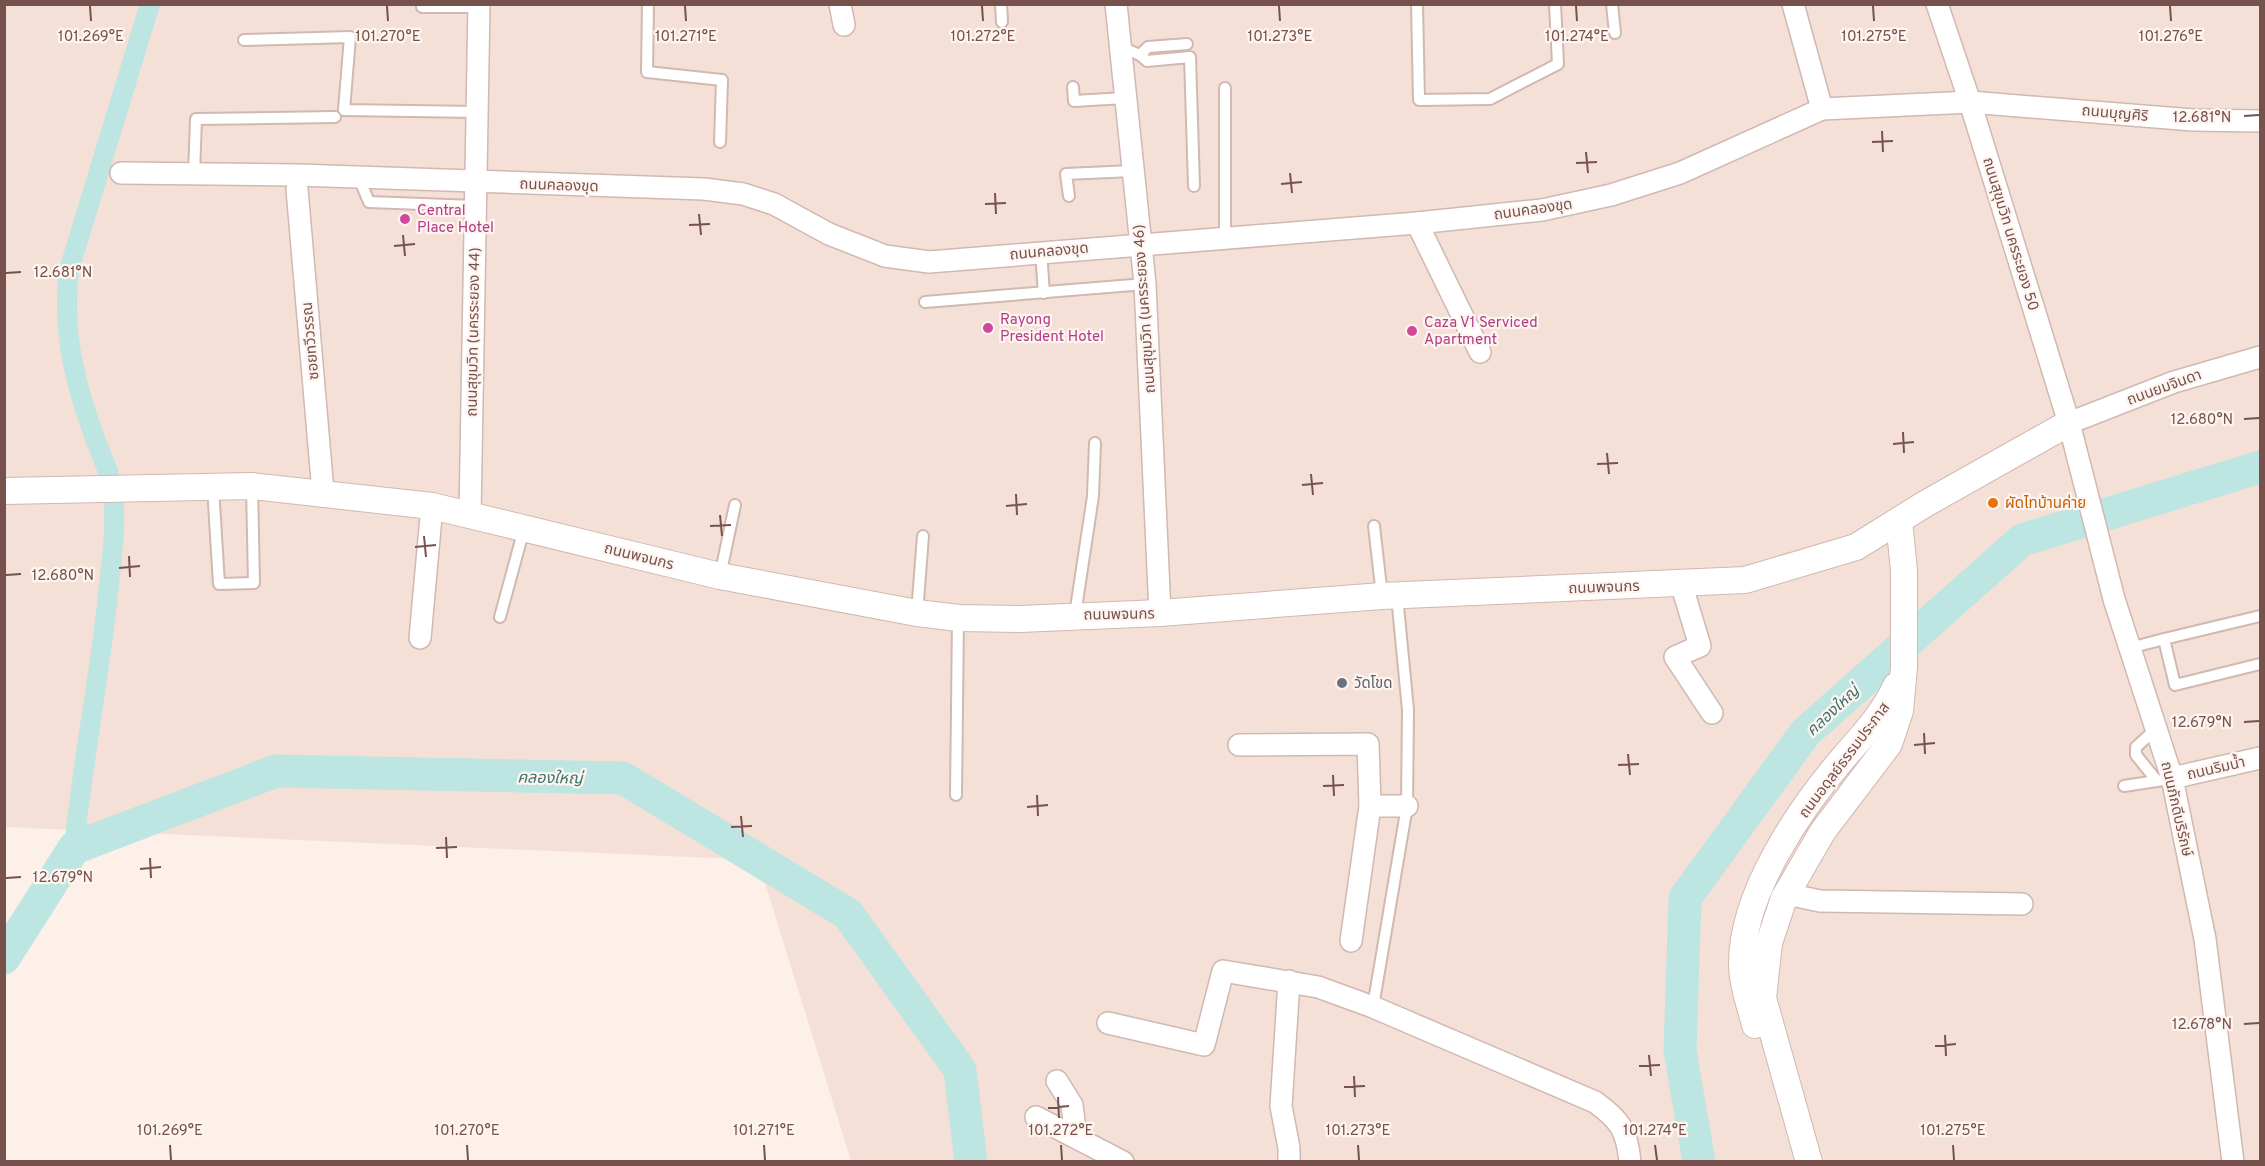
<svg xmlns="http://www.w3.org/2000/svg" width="2265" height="1166" font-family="Overpass,'Noto Sans Thai',sans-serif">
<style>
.residential{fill:#f4e0d7}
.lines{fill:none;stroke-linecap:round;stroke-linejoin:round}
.canal{stroke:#bde6e2;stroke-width:20}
.river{stroke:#bde6e2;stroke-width:33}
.service-casing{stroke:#d1b8b1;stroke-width:14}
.minor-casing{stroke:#d1b8b1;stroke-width:24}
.tertiary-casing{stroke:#d1b8b1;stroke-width:28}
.service{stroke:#fff;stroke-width:10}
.minor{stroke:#fff;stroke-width:21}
.tertiary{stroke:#fff;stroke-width:26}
.ticks{fill:none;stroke:#77514c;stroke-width:2}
.hotel-dot{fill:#d1479c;stroke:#fff5f0;stroke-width:2}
.food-dot{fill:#e8710a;stroke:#fff5f0;stroke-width:2}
.worship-dot{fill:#6b7280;stroke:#fff5f0;stroke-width:2}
.labels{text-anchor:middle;stroke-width:4.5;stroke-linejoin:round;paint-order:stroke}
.street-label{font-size:15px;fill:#77514c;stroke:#fff5f0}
.hotel-label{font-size:15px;fill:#b23c85;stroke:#fff5f0;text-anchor:start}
.food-label{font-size:15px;fill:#c56008;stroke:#fff5f0;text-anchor:start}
.worship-label{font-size:15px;fill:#5b616d;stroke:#fff5f0;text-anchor:start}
.water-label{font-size:16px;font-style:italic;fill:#3c7470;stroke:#fff5f0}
.ticks-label{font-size:15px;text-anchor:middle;fill:#77514c;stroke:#fff5f0;stroke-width:4.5;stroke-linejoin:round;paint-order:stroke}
</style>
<rect width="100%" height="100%" fill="#fcf0e9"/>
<path class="residential" d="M 5,5 L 2260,5 L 2260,1161 L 851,1161 L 758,860 L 5,827 Z"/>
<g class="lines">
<path class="canal" d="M 74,848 C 82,766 98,685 107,604 C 110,568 117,531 113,495 C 111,472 99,452 92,430 C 73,377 62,326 69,270 L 150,4"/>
<g class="river">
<path d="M 4,958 L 74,848 L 276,771 L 623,778 L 848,914 L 960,1070 L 971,1162"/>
<path d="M 1699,1162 L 1680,1051 L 1685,898 L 1805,733 L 2022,540 L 2260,467"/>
</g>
<defs>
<g id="service">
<path d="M 648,4 L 647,72 L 722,80 L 720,142"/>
<path d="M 1001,4 L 1002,22"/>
<path d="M 1417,4 L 1419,100 L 1490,99 L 1558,64 L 1555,4"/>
<path d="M 1612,4 L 1615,33"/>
<path d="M 422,7 L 479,7"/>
<path d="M 244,40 L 350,37 L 344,110 L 477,112"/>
<path d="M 1121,47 L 1140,55 L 1148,47 L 1187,44"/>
<path d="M 1140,55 L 1147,61 L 1190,57 L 1194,186"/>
<path d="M 1073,87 L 1074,101 L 1125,98"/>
<path d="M 1225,88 L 1225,238"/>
<path d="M 194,174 L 196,119 L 335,117"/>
<path d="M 359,178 L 369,202 L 475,206"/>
<path d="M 1069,196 L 1066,174 L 1132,171"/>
<path d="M 1041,252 L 1044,293"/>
<path d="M 925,302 L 1145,284"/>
<path d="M 213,487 L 219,584 L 254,583 L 252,486"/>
<path d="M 1374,526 L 1382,596"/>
<path d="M 720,576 L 735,505"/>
<path d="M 917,613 L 923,536"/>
<path d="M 1075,615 L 1093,496 L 1095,443"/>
<path d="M 2260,616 L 2164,639 L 2175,685 L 2260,664"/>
<path d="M 500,617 L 524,529"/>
<path d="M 2130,648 L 2164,639"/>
<path d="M 2156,729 L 2136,747 L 2136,755 L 2157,781"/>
<path d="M 2124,786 L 2163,780"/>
<path d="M 956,795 L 958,619"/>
<path d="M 1373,1007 L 1407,806 L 1408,710 L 1397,596"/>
</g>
<g id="minor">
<path d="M 840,4 L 844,25"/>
<path d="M 1116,4 L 1145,284 L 1160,613"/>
<path d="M 1793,4 L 1822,109"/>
<path d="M 1937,4 L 1970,102 L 2069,423 L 2114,599 L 2172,778 L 2205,939 L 2233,1162"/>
<path d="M 121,173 L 298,175 L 704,189 L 743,194 L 774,204 L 829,234 L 885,256 L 929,262 L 1417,223 L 1542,210 L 1611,195 L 1680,173 L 1822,109 L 1970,102 L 2193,120 L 2260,121"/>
<path d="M 297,189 L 323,492"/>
<path d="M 1417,223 L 1480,352"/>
<path d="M 2069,423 L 2174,382 L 2260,357"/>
<path d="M 470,515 L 479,4"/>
<path d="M 1681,583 L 1700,646 L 1675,657 L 1712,713"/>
<path d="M 420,638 L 432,506"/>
<path d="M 1239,745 L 1368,744 L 1370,806 L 1351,941"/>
<path d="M 2172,778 L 2260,758"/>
<path d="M 1370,806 L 1407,806"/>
<path d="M 1787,894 L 1820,901 L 2022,904"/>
<path d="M 1108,1023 L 1204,1045 L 1223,971 L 1318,987 L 1373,1007 L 1595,1102 C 1620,1120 1627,1130 1630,1162"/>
<path d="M 1057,1081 L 1072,1105 L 1076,1137"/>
<path d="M 1036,1117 L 1123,1162"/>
<path d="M 1289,1162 L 1289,1148 L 1281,1106 L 1289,981"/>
</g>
<g id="tertiary">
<path d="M 4,491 L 252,486 L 432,506 L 720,576 L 917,613 L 959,618 L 1020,619 L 1160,613 L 1382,596 L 1745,580 L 1856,547 L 1925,504 L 2069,423"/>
<path d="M 1755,1025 C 1750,1005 1742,984 1742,963 C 1742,893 1800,808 1845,756 C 1865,733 1883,714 1896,686"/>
<path d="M 1809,1162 L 1763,998 L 1769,943 L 1784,898 L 1823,831 L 1889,744 L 1900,711 L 1904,667 L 1904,570 L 1899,521"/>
</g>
</defs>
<use href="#service" class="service-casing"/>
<use href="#minor" class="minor-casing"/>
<use href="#tertiary" class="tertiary-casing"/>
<use href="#service" class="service"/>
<use href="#minor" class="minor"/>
<use href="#tertiary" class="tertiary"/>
</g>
<path class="ticks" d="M 90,6 L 91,21M 387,6 L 388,21M 685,6 L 686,21M 982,6 L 983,21M 1279,6 L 1280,21M 1576,6 L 1577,21M 1873,6 L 1874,21M 2170,6 L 2171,21M 2244,116 L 2259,115M 1882,131 L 1883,152M 1872,142 L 1893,141M 1586,152 L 1588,173M 1576,163 L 1597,162M 1290,173 L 1292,193M 1281,184 L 1302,182M 995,193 L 996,214M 985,204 L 1006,203M 699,214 L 701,235M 689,225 L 710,224M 403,235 L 405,256M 394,246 L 415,244M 6,273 L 21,272M 2244,419 L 2259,418M 1903,432 L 1904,453M 1893,444 L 1914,442M 1607,453 L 1609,474M 1597,464 L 1618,463M 1311,474 L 1313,495M 1302,485 L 1323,483M 1016,494 L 1017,515M 1006,506 L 1027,504M 720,515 L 722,536M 710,526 L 731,525M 424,536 L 426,557M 415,547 L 436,545M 129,556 L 130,577M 119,568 L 140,566M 6,575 L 21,574M 2244,722 L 2259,721M 1924,733 L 1925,754M 1914,745 L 1935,743M 1628,754 L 1630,775M 1618,765 L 1639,764M 1333,775 L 1334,796M 1323,786 L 1344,785M 1037,795 L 1038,816M 1027,807 L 1048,805M 741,816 L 743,837M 731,827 L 752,826M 446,837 L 447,858M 436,848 L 457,847M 150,858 L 151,878M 140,869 L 161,867M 6,878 L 21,877M 2244,1024 L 2259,1023M 1945,1035 L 1946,1056M 1935,1046 L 1956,1044M 1649,1055 L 1651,1076M 1639,1066 L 1660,1065M 1354,1076 L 1355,1097M 1344,1087 L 1365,1086M 1058,1097 L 1059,1118M 1048,1108 L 1069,1106M 170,1145 L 171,1160M 467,1145 L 468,1160M 764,1145 L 765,1160M 1061,1145 L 1062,1160M 1358,1145 L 1359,1160M 1655,1145 L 1657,1160M 1953,1145 L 1954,1160"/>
<g class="hotel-dot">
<circle cx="405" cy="219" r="6"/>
<circle cx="988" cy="328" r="6"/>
<circle cx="1412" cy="331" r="6"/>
</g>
<circle class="food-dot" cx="1993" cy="503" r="6"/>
<circle class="worship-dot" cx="1342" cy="683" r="6"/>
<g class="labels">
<g class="street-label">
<text transform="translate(2115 113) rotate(5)" y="5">ถนนบุญศิริ</text>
<text transform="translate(559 185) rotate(2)" y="5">ถนนคลองขุด</text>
<text transform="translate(1533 209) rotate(-8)" y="5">ถนนคลองขุด</text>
<text transform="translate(2011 234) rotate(73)" y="5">ถนนสุขุมวิท นครระยอง 50</text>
<text transform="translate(1049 251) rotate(-5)" y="5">ถนนคลองขุด</text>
<text transform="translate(1144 309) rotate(-94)" y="5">ถนนสุขุมวิท (นครระยอง 46)</text>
<text transform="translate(473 332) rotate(-89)" y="5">ถนนสุขุมวิท (นครระยอง 44)</text>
<text transform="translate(310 341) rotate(-95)" y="5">ซอยทวีวรรณ</text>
<text transform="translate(2164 387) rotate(-20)" y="5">ถนนยมจินดา</text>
<text transform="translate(639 556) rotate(14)" y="5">ถนนพจนกร</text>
<text transform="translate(1604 587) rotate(-2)" y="5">ถนนพจนกร</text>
<text transform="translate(1119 614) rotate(-1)" y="5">ถนนพจนกร</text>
<text transform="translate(1844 760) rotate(-53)" y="5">ถนนอดุลย์ธรรมประภาส</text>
<text transform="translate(2216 768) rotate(-13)" y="5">ถนนริมน้ำ</text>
<text transform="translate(2177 809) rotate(77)" y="5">ถนนภักดีบริรักษ์</text>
</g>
<g class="hotel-label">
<text x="417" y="215">Central<tspan x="417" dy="17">Place Hotel</tspan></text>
<text x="1000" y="324">Rayong<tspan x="1000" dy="17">President Hotel</tspan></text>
<text x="1424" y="327">Caza V1 Serviced<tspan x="1424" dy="17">Apartment</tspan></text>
</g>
<g class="food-label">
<text x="2005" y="508">ผัดไทบ้านค่าย</text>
</g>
<g class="worship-label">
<text x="1354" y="688">วัดโขด</text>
</g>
<g class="water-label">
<text transform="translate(1832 710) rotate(-43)" y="6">คลองใหญ่</text>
<text transform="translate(550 777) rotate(1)" y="6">คลองใหญ่</text>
</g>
</g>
<g class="ticks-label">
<text x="91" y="41">101.269°E</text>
<text x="388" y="41">101.270°E</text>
<text x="686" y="41">101.271°E</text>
<text x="983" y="41">101.272°E</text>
<text x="1280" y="41">101.273°E</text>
<text x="1577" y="41">101.274°E</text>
<text x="1874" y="41">101.275°E</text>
<text x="2171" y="41">101.276°E</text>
<text x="2202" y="122">12.681°N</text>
<text x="63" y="277">12.681°N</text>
<text x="2202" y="424">12.680°N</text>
<text x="63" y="580">12.680°N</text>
<text x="2202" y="727">12.679°N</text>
<text x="63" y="882">12.679°N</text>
<text x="2202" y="1029">12.678°N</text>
<text x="170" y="1135">101.269°E</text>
<text x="467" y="1135">101.270°E</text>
<text x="764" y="1135">101.271°E</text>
<text x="1061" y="1135">101.272°E</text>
<text x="1358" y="1135">101.273°E</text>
<text x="1655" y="1135">101.274°E</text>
<text x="1953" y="1135">101.275°E</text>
</g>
<rect width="2265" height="1166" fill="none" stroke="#77514c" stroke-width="12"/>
</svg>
